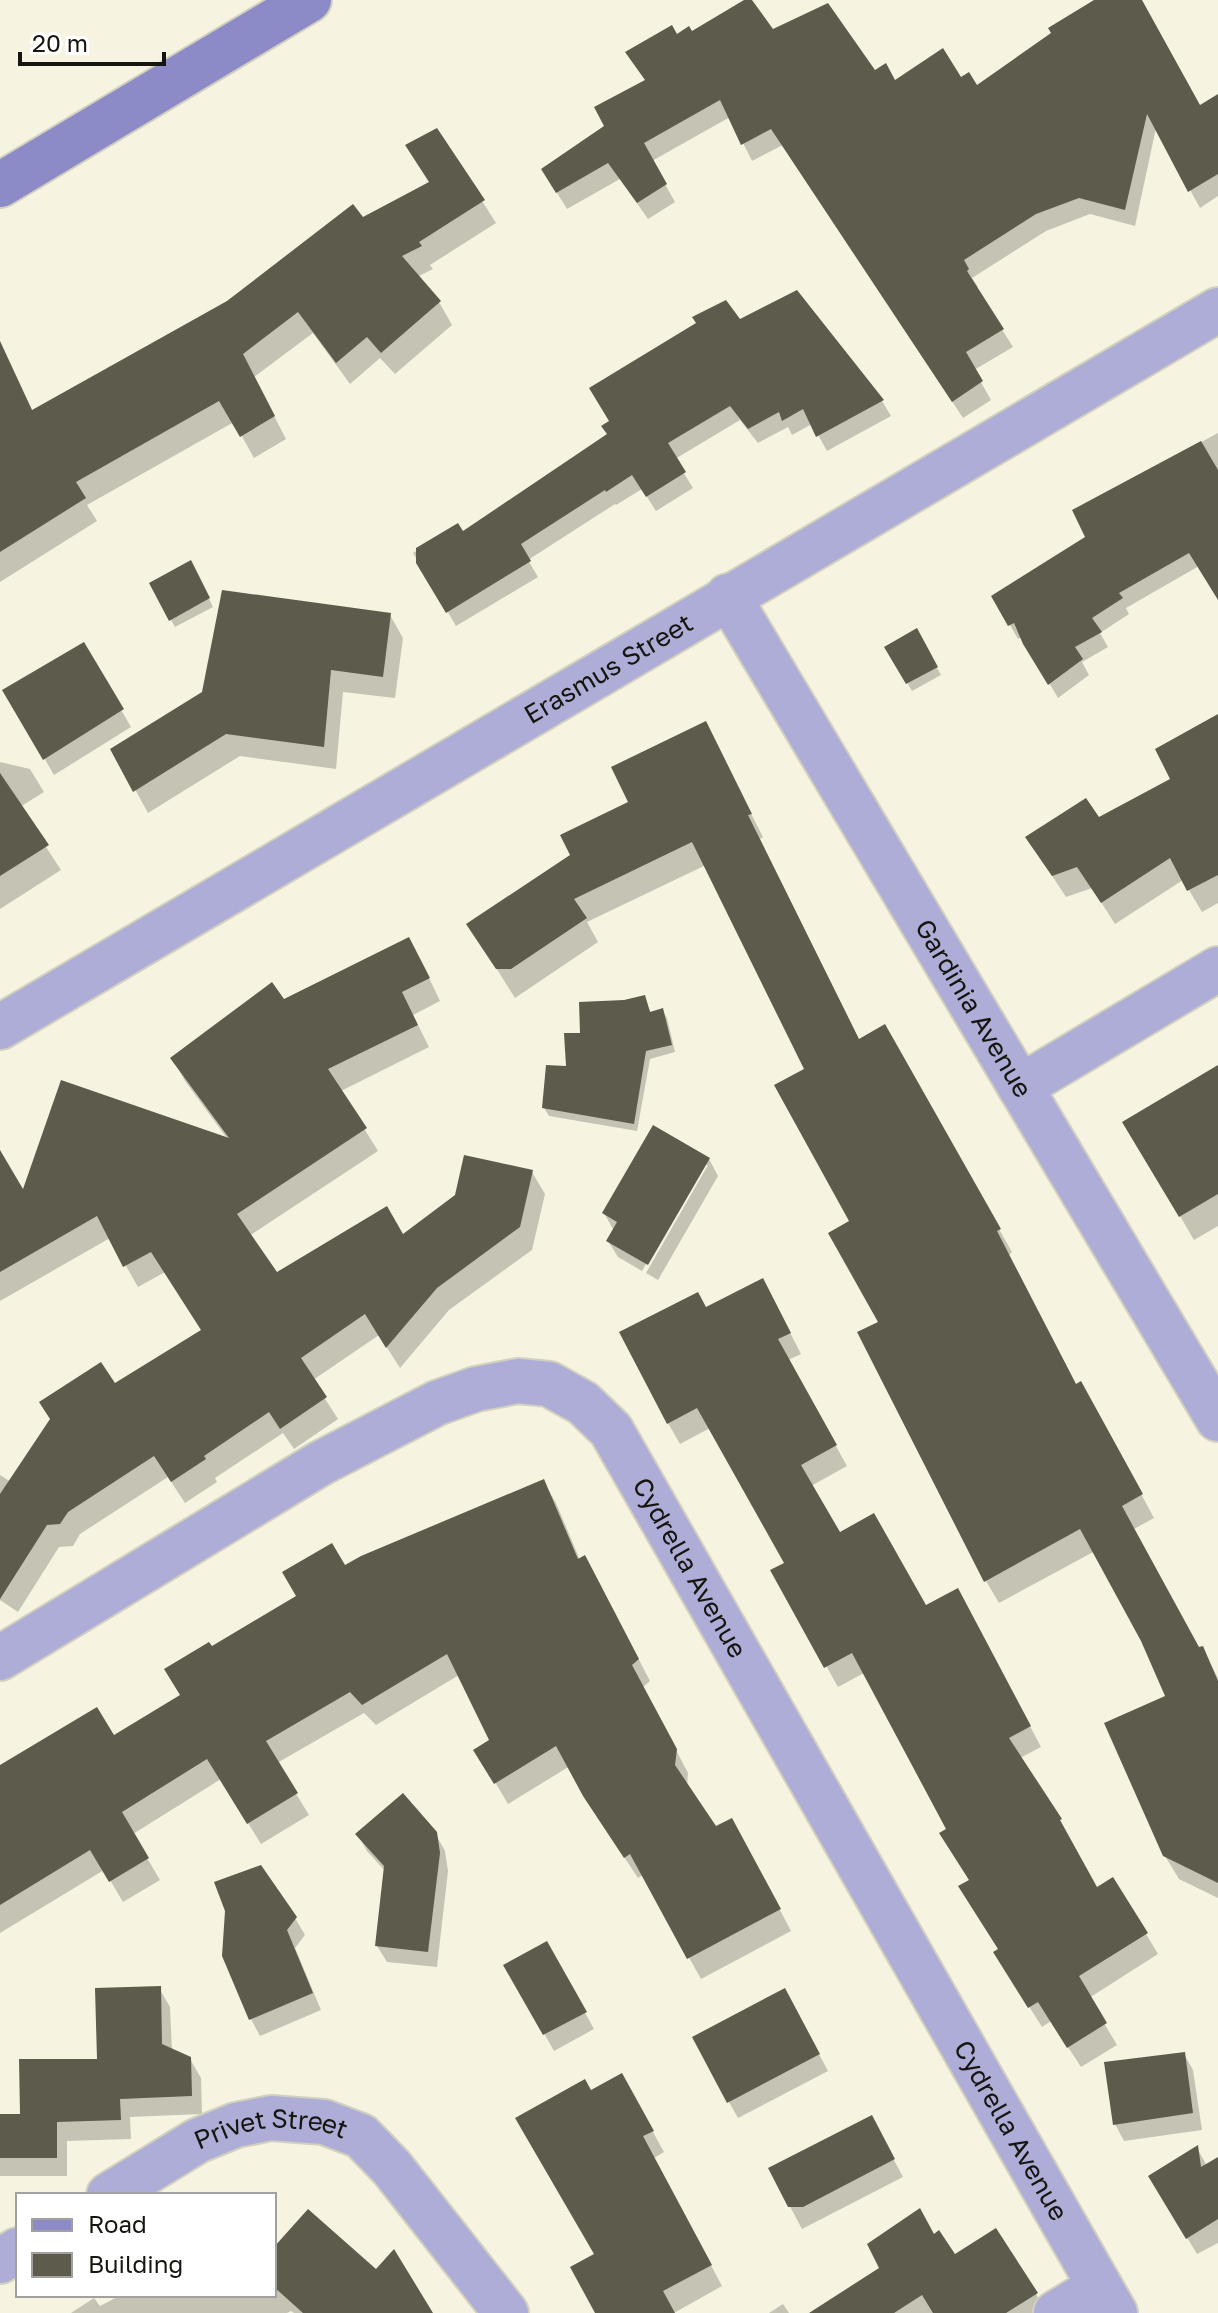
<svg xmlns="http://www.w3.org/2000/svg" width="1218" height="2313" font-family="'Golos Text',sans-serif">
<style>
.shadow{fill:#0003}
.building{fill:#5d5b4b}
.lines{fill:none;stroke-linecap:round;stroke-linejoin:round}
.street-casing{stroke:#d2d0bf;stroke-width:48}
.secondary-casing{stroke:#d2d0bf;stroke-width:48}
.street{stroke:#adadd7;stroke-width:44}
.secondary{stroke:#8d8bc7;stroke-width:44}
.labels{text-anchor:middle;stroke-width:8;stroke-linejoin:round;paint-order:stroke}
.street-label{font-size:26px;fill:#16150f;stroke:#fff}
</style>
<rect width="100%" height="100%" fill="#f6f4e1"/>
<g class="shadow">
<path d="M 748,0 L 772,32 L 895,83 L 960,79 L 976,88 L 1098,0 L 1139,0 L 1200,108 L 1218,97 L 1218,196 L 1200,208 L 1156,128 L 1135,226 L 1090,214 L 1046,231 L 972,278 L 978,287 L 976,288 L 1013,347 L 974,370 L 991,400 L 963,418 L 783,145 L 752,161 L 730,117 L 652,161 L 675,202 L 648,219 L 620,179 L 567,209 L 543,170 L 606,126 L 646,81 L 676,36 L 691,33 Z"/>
<path d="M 437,130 L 496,223 L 430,265 L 433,269 L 417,277 L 439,302 L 452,325 L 395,374 L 380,358 L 350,384 L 313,333 L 254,377 L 286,439 L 254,458 L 234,422 L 87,505 L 97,521 L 0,582 L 0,375 L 11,369 L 33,412 L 228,303 L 363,219 L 431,183 Z"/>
<path d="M 739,322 L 882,401 L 891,416 L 827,451 L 812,424 L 792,435 L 788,427 L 758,443 L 740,420 L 675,459 L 693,488 L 656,511 L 642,489 L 616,505 L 615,504 L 528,560 L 538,577 L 456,626 L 413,553 L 458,526 L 463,534 L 609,435 Z"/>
<path d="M 1218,433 L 1218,597 L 1199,566 L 1126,608 L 1129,614 L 1100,633 L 1108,647 L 1082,662 L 1089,675 L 1058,698 L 1022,637 L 1018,639 L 994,597 L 1088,538 L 1074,511 Z"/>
<path d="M 195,570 L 213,607 L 175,627 L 151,584 Z"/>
<path d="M 390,615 L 403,638 L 395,698 L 343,692 L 336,769 L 240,756 L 148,813 L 113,749 Z"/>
<path d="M 916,631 L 941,675 L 912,691 L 887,647 Z"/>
<path d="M 83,644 L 131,727 L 54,775 L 5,690 Z"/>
<path d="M 1218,717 L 1218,903 L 1202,912 L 1183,880 L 1115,924 L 1092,888 L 1066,897 L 1041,859 L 1173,780 Z"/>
<path d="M 705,723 L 763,837 L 760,839 L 859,1040 L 884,1027 L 1012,1252 L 1009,1255 L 1077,1386 L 1094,1407 L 1154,1518 L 1134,1529 L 1199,1650 L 1202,1648 L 1218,1678 L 1218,1898 L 1179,1879 L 1165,1856 L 1168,1697 L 1143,1640 L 1095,1551 L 999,1603 L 986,1581 L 880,1323 L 806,1070 L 706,865 L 587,922 L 598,942 L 515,998 L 469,925 L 573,856 L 631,803 Z"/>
<path d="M 0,762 L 30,769 L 44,792 L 20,807 L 61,870 L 0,909 Z"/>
<path d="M 421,961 L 440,1001 L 413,1015 L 429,1047 L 341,1091 L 378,1151 L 249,1236 L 277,1275 L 403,1237 L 532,1172 L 545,1194 L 532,1250 L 449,1310 L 400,1368 L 379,1335 L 313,1380 L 338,1419 L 294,1449 L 283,1433 L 215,1478 L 217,1482 L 185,1503 L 168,1477 L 80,1534 L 73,1546 L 59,1547 L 18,1612 L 0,1600 L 0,1475 L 11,1482 L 114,1386 L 203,1331 L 165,1272 L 138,1287 L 110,1238 L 0,1301 L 0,1154 L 24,1194 L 229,1141 L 185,1081 L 173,1059 L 284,1001 Z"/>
<path d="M 644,997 L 651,1013 L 662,1010 L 667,1018 L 675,1052 L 650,1059 L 637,1131 L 549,1116 L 544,1108 L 568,1068 L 583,1035 Z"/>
<path d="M 1218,1067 L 1218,1226 L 1194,1240 L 1125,1122 Z"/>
<path d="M 709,1159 L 718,1176 L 658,1280 L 646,1273 L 708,1165 L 704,1165 L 642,1271 L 618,1257 L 608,1241 L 614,1231 L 604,1213 Z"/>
<path d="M 774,1301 L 801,1354 L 788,1360 L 847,1466 L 811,1486 L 839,1535 L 926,1608 L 969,1611 L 1041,1747 L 1020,1758 L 1060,1820 L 1097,1890 L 1146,1934 L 1158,1954 L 1089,1998 L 1117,2045 L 1081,2067 L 1051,2021 L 1042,2027 L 1008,1973 L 948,1830 L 864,1673 L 838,1687 L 773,1571 L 787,1564 L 710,1428 L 680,1444 L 668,1423 L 706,1309 Z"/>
<path d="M 543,1481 L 556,1503 L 580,1560 L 597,1579 L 650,1681 L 643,1687 L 688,1773 L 687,1786 L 715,1829 L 744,1842 L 791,1931 L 701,1979 L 643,1875 L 638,1878 L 598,1818 L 570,1766 L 508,1804 L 476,1750 L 492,1741 L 459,1675 L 376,1725 L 364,1713 L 277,1763 L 309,1815 L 261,1844 L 221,1779 L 133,1834 L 160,1880 L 123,1902 L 104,1870 L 0,1933 L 0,1767 L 114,1737 L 182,1696 L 211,1649 L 345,1568 Z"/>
<path d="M 435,1833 L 445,1851 L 448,1871 L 437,1967 L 387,1962 L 377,1946 L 386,1872 L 367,1851 L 358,1835 Z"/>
<path d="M 227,1911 L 295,1918 L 305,1935 L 295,1948 L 321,2010 L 260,2036 L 251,2019 Z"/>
<path d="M 546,1943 L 594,2029 L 554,2051 L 506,1966 Z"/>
<path d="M 159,1988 L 170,2007 L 172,2051 L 190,2059 L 201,2078 L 202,2114 L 130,2117 L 131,2139 L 67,2141 L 67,2176 L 0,2176 L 0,2116 L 22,2116 L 99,2061 Z"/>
<path d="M 794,2007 L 828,2071 L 738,2118 L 729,2102 Z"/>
<path d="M 1184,2054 L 1193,2070 L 1202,2130 L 1124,2141 L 1115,2124 Z"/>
<path d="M 622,2076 L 664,2152 L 654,2158 L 722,2286 L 674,2313 L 597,2313 L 590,2092 Z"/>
<path d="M 880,2134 L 903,2177 L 802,2229 L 770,2169 Z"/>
<path d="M 1197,2148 L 1207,2166 L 1218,2159 L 1218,2243 L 1197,2254 L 1150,2177 Z"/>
<path d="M 934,2236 L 954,2257 L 1036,2294 L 1047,2313 L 813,2313 Z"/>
<path d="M 274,2250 L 376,2272 L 431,2313 L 294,2313 L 291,2311 L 287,2313 L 71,2313 L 94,2298 L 100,2306 L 121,2295 L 274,2295 Z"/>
<path d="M 783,2304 L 789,2313 L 769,2313 Z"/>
</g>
<g class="building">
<path d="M 744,0 L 752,0 L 773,29 L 828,3 L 875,70 L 886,63 L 895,80 L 943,48 L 961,77 L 969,72 L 977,85 L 1051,33 L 1048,28 L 1094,0 L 1142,0 L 1200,105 L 1218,94 L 1218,174 L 1188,192 L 1147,114 L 1125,210 L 1079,198 L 1036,214 L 964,260 L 969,269 L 967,271 L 1004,329 L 966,352 L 983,381 L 952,402 L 771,129 L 741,145 L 720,100 L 644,143 L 667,184 L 637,203 L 608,163 L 556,193 L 541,169 L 604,126 L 594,107 L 645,80 L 625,52 L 672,25 L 677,34 L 689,26 L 692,31 Z"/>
<path d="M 437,128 L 485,200 L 419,242 L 422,246 L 402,256 L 441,301 L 381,353 L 367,337 L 336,363 L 298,312 L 243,354 L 275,416 L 240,437 L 219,401 L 76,482 L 86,498 L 0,552 L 0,341 L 32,410 L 227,301 L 353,204 L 363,217 L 429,182 L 405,145 Z"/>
<path d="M 797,290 L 884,400 L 816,437 L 803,409 L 782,421 L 779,412 L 748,429 L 730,406 L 668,443 L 686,472 L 646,497 L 632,475 L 606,492 L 605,490 L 521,544 L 531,561 L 446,613 L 416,563 L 416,548 L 458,523 L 463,531 L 607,434 L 601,426 L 609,421 L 589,388 L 696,323 L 692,317 L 726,300 L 740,319 Z"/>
<path d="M 1201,441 L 1218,470 L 1218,600 L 1189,553 L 1119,593 L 1123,598 L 1092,618 L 1102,632 L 1075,647 L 1083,659 L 1048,685 L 1023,644 L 1014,623 L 1008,626 L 991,596 L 1085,537 L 1072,510 Z"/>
<path d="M 191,560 L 210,598 L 169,621 L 149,583 Z"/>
<path d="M 222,590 L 391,613 L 383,677 L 331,670 L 324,747 L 226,734 L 133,792 L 110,749 L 202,692 Z"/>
<path d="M 917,628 L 938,667 L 906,684 L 884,647 Z"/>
<path d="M 84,642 L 124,709 L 43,760 L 2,690 Z"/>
<path d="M 1218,714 L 1218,875 L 1187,891 L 1170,858 L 1101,903 L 1077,867 L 1052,876 L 1025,837 L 1086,798 L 1099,817 L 1170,779 L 1155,749 Z"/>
<path d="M 706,721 L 752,814 L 748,815 L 859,1039 L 885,1024 L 1001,1229 L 997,1231 L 1076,1384 L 1081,1381 L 1143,1494 L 1122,1506 L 1199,1647 L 1203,1646 L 1218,1681 L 1218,1883 L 1163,1856 L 1104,1723 L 1165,1696 L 1141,1641 L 1080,1529 L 984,1582 L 857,1332 L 878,1322 L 828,1233 L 849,1221 L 774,1085 L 804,1069 L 692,842 L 574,899 L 587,918 L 511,969 L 496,969 L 466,924 L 570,855 L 560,835 L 628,802 L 611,767 Z"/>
<path d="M 0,773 L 49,845 L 0,876 Z"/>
<path d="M 409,937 L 430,978 L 402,992 L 418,1025 L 328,1069 L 367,1128 L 237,1214 L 277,1272 L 387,1206 L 403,1234 L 455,1195 L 464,1155 L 533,1170 L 520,1227 L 437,1288 L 386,1348 L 365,1314 L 301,1358 L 327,1397 L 280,1429 L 269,1412 L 204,1456 L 206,1459 L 171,1482 L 154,1456 L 68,1512 L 60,1524 L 47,1525 L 0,1599 L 0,1494 L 50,1419 L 39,1402 L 101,1362 L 115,1383 L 201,1330 L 151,1252 L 123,1267 L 97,1216 L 0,1272 L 0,1150 L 23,1189 L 61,1080 L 229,1138 L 170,1058 L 272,982 L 284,999 Z"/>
<path d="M 645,995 L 650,1012 L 663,1008 L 672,1045 L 646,1051 L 634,1124 L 542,1108 L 546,1065 L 566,1066 L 564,1033 L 580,1033 L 579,1002 L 624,1000 Z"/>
<path d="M 1218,1065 L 1218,1194 L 1179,1217 L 1122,1122 Z"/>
<path d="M 653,1125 L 710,1158 L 648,1265 L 606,1241 L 617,1222 L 602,1213 Z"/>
<path d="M 763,1278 L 791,1333 L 778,1339 L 837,1445 L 801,1465 L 840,1532 L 874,1513 L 926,1605 L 958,1588 L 1031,1726 L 1009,1738 L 1062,1819 L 1060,1820 L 1097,1887 L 1113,1877 L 1148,1933 L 1079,1976 L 1107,2023 L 1067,2048 L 1038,2002 L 1028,2008 L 993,1952 L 998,1949 L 958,1886 L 969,1880 L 939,1833 L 946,1829 L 852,1653 L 824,1668 L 770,1570 L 784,1563 L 697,1408 L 667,1424 L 619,1332 L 698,1292 L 706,1307 Z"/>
<path d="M 544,1479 L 578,1559 L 585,1555 L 639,1659 L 632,1665 L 677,1749 L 675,1765 L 716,1826 L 732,1818 L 781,1909 L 687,1959 L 630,1854 L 624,1858 L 583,1796 L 556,1746 L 494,1784 L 473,1750 L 489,1740 L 447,1654 L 362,1705 L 350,1692 L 266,1741 L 298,1793 L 247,1824 L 207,1759 L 122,1812 L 149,1858 L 109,1882 L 90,1850 L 0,1905 L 0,1765 L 97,1707 L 114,1735 L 180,1695 L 164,1669 L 209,1642 L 212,1646 L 296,1596 L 282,1572 L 332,1543 L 345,1565 L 361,1556 Z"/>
<path d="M 403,1793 L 437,1832 L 440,1853 L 428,1952 L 375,1946 L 384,1866 L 355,1834 Z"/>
<path d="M 261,1865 L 297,1917 L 287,1930 L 313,1993 L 249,2020 L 222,1956 L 225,1911 L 214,1882 Z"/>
<path d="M 547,1941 L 587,2012 L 543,2035 L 503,1965 Z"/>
<path d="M 161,1986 L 162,2044 L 191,2057 L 192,2096 L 120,2099 L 121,2120 L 57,2122 L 57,2158 L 0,2158 L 0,2114 L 20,2114 L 19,2059 L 97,2059 L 95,1988 Z"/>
<path d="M 785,1988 L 820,2054 L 727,2103 L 692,2037 Z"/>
<path d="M 1185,2052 L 1193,2113 L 1113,2125 L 1104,2062 Z"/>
<path d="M 622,2073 L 654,2131 L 643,2136 L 712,2265 L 663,2291 L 675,2313 L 595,2313 L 570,2267 L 594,2254 L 515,2118 L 585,2079 L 591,2090 Z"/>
<path d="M 872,2115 L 895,2159 L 803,2207 L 788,2207 L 768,2168 Z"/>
<path d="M 1198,2145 L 1201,2167 L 1218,2157 L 1218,2219 L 1186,2239 L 1148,2176 Z"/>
<path d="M 920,2208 L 934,2234 L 939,2230 L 955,2254 L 996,2228 L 1038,2293 L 1006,2313 L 933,2313 L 922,2295 L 894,2313 L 809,2313 L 879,2268 L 867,2244 Z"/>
<path d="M 308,2209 L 376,2269 L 394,2249 L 433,2313 L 303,2313 L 274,2287 L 274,2247 Z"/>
</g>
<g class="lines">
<defs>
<g id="street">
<path id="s1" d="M 728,596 L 1218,1419"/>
<path id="s2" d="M 0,1027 L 1218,310"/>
<path d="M 1020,1087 L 1218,969"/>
<path id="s3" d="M 0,1658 L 321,1463 L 437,1403 L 476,1389 L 518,1381 L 549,1384 L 583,1403 L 611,1430 L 1115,2313"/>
<path id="s4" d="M 109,2195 L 197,2141 L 236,2125 L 271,2118 L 324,2122 L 361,2136 L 392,2168 L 506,2313"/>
<path d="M 0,2261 L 18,2250"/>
<path d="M 1056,2313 L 1099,2287"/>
</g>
<path id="secondary" d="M 0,185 L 309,0"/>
</defs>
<use href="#street" class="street-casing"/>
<use href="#secondary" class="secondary-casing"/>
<use href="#street" class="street"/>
<use href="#secondary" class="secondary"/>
</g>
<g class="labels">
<g class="street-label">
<text dy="9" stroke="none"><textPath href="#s2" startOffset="706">Erasmus Street</textPath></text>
<text dy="9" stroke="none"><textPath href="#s1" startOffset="480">Gardinia Avenue</textPath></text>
<text dy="9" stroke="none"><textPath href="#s3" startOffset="858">Cydrella Avenue</textPath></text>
<text dy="9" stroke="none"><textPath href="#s3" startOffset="1506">Cydrella Avenue</textPath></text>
<text dy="9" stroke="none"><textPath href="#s4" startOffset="180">Privet Street</textPath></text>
</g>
</g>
<rect x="16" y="2193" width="260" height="104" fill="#ffffff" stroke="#a2a19f" stroke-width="2"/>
<rect x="32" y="2219" width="40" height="12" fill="#8d8bc7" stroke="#a2a19f" stroke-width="2"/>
<text x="88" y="2233" font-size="24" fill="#16150f">Road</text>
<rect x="32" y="2253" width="40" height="24" fill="#5d5b4b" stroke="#a2a19f" stroke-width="2"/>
<text x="88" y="2273" font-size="24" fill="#16150f">Building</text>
<path d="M20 52v12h144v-12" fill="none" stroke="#16150f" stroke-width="4"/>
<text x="32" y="52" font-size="24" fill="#16150f" stroke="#ffffff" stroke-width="6" paint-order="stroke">20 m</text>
</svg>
